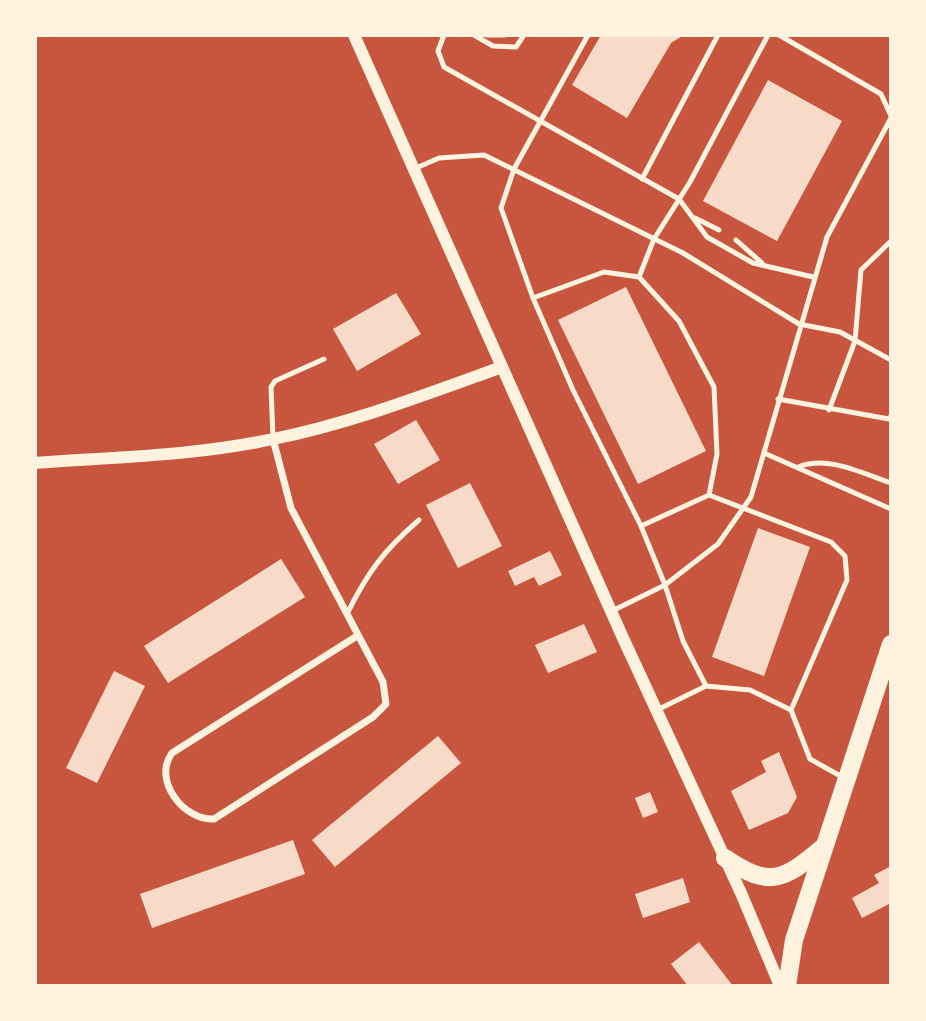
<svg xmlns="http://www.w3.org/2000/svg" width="926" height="1021" font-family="Mulish,sans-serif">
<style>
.building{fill:#f7dbc8}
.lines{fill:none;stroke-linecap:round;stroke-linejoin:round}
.service{stroke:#fff3e0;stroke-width:5}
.minor{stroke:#fff3e0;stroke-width:7}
.tertiary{stroke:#fff3e0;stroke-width:12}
.primary{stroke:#fff3e0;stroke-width:18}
</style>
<rect width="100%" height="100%" fill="#c8553d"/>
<g class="building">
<path d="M 601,35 L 684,35 L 671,43 L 627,118 L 572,85 Z"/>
<path d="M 768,80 L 842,121 L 777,241 L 703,201 Z"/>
<path d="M 626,287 L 706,451 L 638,484 L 558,320 Z"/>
<path d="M 396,293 L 421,334 L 357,371 L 333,329 Z"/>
<path d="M 416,420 L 440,460 L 398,484 L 374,444 Z"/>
<path d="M 470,483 L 502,546 L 458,568 L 426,505 Z"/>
<path d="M 758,528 L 810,547 L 764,676 L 712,657 Z"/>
<path d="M 550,551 L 562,575 L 539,586 L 534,577 L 515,586 L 508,571 Z"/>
<path d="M 281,559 L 305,597 L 168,683 L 144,646 Z"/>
<path d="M 584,624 L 597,652 L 548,673 L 535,645 Z"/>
<path d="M 114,671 L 145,686 L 97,783 L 66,768 Z"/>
<path d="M 438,736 L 461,763 L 335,867 L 312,840 Z"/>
<path d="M 779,752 L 797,797 L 788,813 L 749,830 L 731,791 L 766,772 L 761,761 Z"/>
<path d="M 650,792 L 658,812 L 643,818 L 635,798 Z"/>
<path d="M 293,840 L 305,874 L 152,928 L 140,894 Z"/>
<path d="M 891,866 L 891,903 L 862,918 L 852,898 L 879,883 L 874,875 Z"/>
<path d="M 683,878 L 690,902 L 643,918 L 635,894 Z"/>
<path d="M 699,942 L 733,986 L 688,986 L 671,964 Z"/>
</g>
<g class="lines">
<g class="service">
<path d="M 444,35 L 438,51 L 444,67 L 679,199 L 707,237 L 753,263 L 813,277"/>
<path d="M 474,35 L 493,46 L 516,47 L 524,35"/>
<path d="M 487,35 L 505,35"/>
<path d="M 588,35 L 514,169 L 501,208 L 533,298 L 573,390 L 641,526 L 665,585 L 683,641 L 706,686 L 750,690 L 791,710 L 810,759 L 844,778"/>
<path d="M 779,35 L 881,94 L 891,116"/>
<path d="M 414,169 L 439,158 L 484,155 L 683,253 L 799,324 L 840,332 L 891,360"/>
<path d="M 642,179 L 718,35"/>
<path d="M 695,218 L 719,230"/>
<path d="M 736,240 L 762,263"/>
<path d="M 639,277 L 654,239 L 690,182 L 768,35"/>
<path d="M 533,298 L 604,272 L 639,277 L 679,321 L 714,387 L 717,454 L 709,495"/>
<path d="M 778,399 L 889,419 L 891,416"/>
<path d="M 829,410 L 855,341 L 861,270 L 891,241"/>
<path d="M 273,438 L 271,387 L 275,381 L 324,359"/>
<path d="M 764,453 L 891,509"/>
<path d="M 798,467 C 828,455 861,473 891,483"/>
<path d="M 641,526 L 709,495 L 831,542 L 845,556 L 847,580 L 791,710"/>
<path d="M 612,611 L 665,585 L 718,544 L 751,497 L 827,237 L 891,118"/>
<path d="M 347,614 C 367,573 384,550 419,520"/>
<path d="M 657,710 L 706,686"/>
</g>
<path class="minor" d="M 273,439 L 291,508 L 383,682 L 386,704 L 373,717 L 214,819 C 184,821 152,780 172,753 L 357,636"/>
<g class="tertiary">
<path d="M 354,35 L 623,638 L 741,893 L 780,986"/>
<path d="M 35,463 C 115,457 195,456 273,439 C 352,423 427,394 502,367"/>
</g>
<g class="primary">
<path d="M 725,858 C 769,888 783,881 822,848"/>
<path d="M 787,986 L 794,940 L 891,644"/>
</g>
</g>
<rect width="926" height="1021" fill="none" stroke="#fff3e0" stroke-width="74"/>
</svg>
